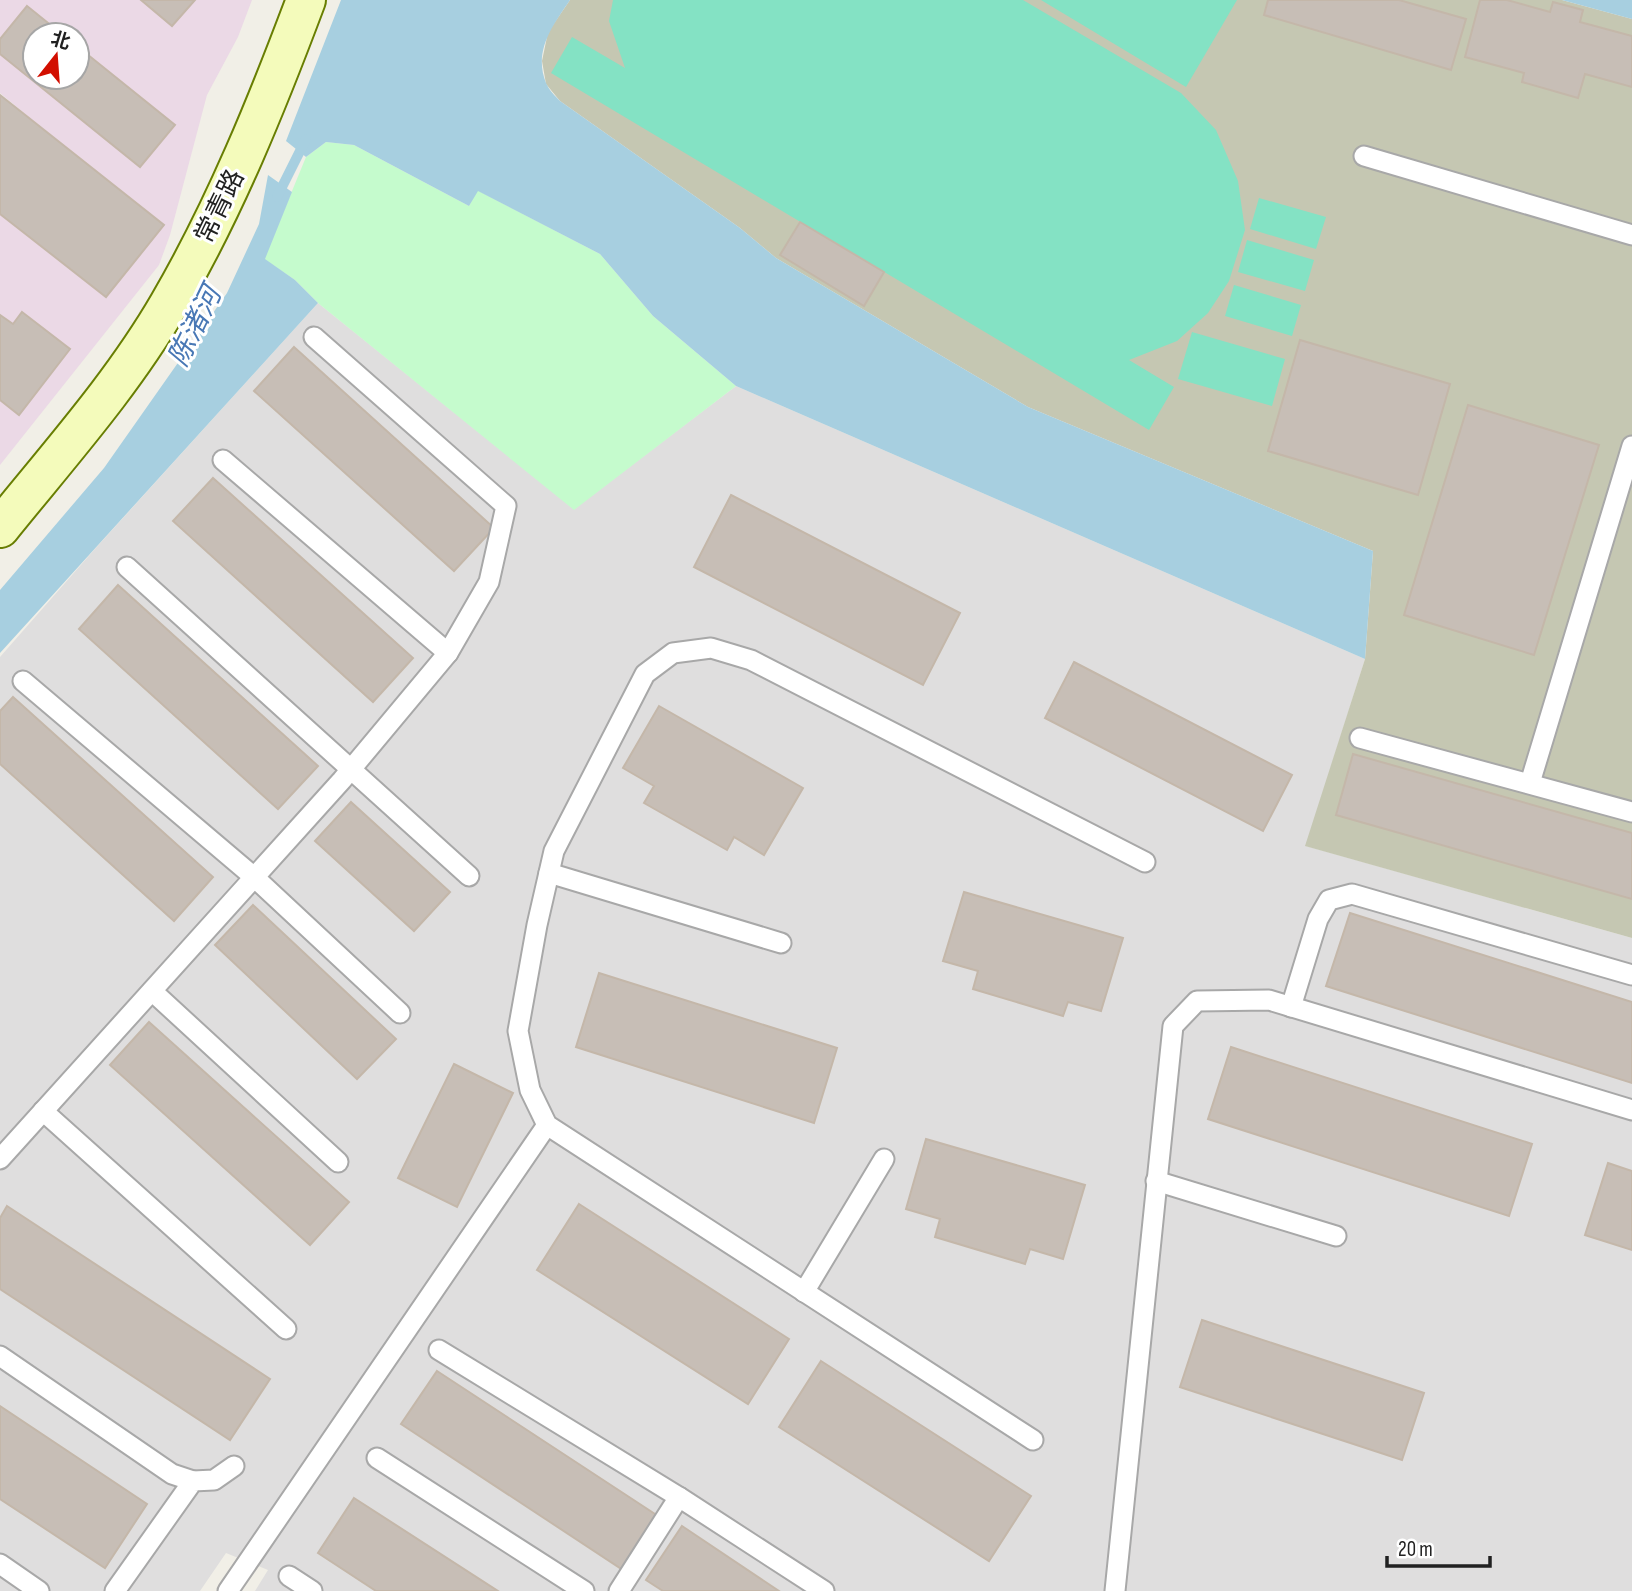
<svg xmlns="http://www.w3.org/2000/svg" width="1632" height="1591" font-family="'Sofia Sans Condensed','Noto Sans SC',sans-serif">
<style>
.residential{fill:#dfdede}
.industrial{fill:#ebd9e6;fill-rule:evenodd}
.construction{fill:#c5c7b2}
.park{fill:#c5fbcd}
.pitch{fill:#84e2c4}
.water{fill:#a7cfe0}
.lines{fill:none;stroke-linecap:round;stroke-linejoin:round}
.stream{stroke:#a7cfe0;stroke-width:10}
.building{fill:#c7beb6;stroke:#c4b7a9;stroke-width:2}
.lane-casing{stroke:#a8a8a8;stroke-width:23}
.secondary-casing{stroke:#687e02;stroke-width:42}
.lane{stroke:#fff;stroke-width:19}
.secondary{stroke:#f4fbbb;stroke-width:38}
.labels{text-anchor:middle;stroke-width:6;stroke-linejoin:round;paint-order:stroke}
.street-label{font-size:26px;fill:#212121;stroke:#fff}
.water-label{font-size:28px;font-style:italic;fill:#4978b5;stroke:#fff}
</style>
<rect width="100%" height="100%" fill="#f1efe7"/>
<path class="residential" d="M 318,303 L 574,509 L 736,386 L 1365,659 L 1306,846 L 1632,938 L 1632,1591 L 255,1591 L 268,1570 L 226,1553 L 200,1591 L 0,1591 L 0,657 L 94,550 Z"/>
<path class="industrial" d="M 0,0 L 252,0 L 238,37 L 207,95 L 170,235 L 159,265 L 0,465 L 0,95 L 30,118 L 0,93 ZM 35,35 L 77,35 L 77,77 L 35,77 Z"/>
<path class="construction" d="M 570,0 L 1562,0 L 1632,19 L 1632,938 L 1305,846 L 1365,659 L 1373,551 L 1028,407 L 776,258 L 740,228 L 560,101 L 546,84 L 542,61 L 548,32 Z"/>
<path class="park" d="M 326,142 L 354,145 L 469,206 L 477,190 L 600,254 L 653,316 L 736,386 L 574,510 L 318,303 L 295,280 L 264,259 L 306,157 Z"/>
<g class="pitch">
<path d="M 613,0 L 1023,0 L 1181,93 L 1216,130 L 1238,181 L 1245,230 L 1229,281 L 1208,313 L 1177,341 L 1129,360 L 1174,387 L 1149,430 L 551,73 L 572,37 L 625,68 L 609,21 Z"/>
<path d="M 1041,0 L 1237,0 L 1186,87 Z"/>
<path d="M 1259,198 L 1326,217 L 1316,249 L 1250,229 Z"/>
<path d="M 1247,240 L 1314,260 L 1305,291 L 1238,272 Z"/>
<path d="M 1234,285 L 1301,305 L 1292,336 L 1225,316 Z"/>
<path d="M 1192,332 L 1285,359 L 1272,406 L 1178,379 Z"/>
</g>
<g class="water">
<path d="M 341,0 L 570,0 C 553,25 533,51 546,83 C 549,90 555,96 560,101 L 740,228 L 776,258 L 1028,407 L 1373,551 L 1365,659 L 736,386 L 653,316 L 600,254 L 478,191 L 469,206 L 354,145 L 326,142 L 306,157 L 286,141 Z"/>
<path d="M 1562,0 L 1632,0 L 1632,19 Z"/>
<path d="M 268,175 L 292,192 L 265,259 L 295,280 L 318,303 L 0,653 L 0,590 L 104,468 L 227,293 L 259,224 Z"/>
</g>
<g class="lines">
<path class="stream" d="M 277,197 L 306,139"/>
</g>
<g class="building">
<path d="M 141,0 L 195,0 L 172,26 Z"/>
<path d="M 1268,0 L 1399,0 L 1466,19 L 1451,70 L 1264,15 Z"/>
<path d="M 1480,0 L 1507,0 L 1550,12 L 1553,2 L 1583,10 L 1580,22 L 1632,36 L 1632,87 L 1585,74 L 1578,98 L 1522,82 L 1524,73 L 1465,57 Z"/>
<path d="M 27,6 L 63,35 L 35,35 L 35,77 L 77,77 L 77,46 L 175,125 L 140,167 L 0,54 L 0,39 Z"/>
<path d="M 0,95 L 164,225 L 106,297 L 0,214 Z"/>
<path d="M 800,222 L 884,272 L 864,306 L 780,255 Z"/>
<path d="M 22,312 L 70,349 L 19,415 L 0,400 L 0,315 L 13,324 Z"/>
<path d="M 1300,340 L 1450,384 L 1418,495 L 1268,451 Z"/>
<path d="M 294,347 L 494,528 L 454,571 L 254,391 Z"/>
<path d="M 1468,405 L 1599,445 L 1534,655 L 1404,615 Z"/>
<path d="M 213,478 L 413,658 L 373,702 L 173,521 Z"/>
<path d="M 731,495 L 960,613 L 923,685 L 694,567 Z"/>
<path d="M 118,585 L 318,766 L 278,809 L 79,629 Z"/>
<path d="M 1074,662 L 1292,775 L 1263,831 L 1045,718 Z"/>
<path d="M 13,697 L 213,877 L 174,921 L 0,764 L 0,711 Z"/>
<path d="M 659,706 L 803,788 L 764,855 L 734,837 L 727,850 L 644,803 L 654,786 L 623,768 Z"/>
<path d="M 1353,754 L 1632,833 L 1632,899 L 1336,815 Z"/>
<path d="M 351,802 L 450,892 L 414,931 L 315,841 Z"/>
<path d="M 964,892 L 1123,938 L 1101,1011 L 1068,1002 L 1063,1016 L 973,989 L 978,971 L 943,961 Z"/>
<path d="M 253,905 L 396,1039 L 357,1079 L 215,945 Z"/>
<path d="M 1350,913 L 1632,1002 L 1632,1083 L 1326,986 Z"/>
<path d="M 599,973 L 837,1048 L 814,1123 L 576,1047 Z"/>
<path d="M 149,1022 L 349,1202 L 310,1245 L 110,1065 Z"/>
<path d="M 1231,1047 L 1532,1144 L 1509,1216 L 1208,1119 Z"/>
<path d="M 454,1064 L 513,1093 L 457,1207 L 398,1178 Z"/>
<path d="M 926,1139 L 1085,1185 L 1063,1259 L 1030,1249 L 1025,1264 L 935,1237 L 940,1219 L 906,1209 Z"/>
<path d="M 1608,1163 L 1632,1171 L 1632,1250 L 1585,1235 Z"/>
<path d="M 579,1204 L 789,1339 L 748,1404 L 537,1270 Z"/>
<path d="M 7,1206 L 270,1379 L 230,1440 L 0,1289 L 0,1218 Z"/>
<path d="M 1202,1320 L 1424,1393 L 1402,1460 L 1180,1387 Z"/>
<path d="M 821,1361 L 1031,1496 L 989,1561 L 779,1427 Z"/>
<path d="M 437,1371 L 658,1516 L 623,1570 L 401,1424 Z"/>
<path d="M 0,1406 L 147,1504 L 105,1568 L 0,1499 Z"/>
<path d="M 354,1498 L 498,1591 L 376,1591 L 318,1553 Z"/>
<path d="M 682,1526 L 779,1591 L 663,1591 L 646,1580 Z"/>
</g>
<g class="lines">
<defs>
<g id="lane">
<path d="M 1364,156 L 1632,235"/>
<path d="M 223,460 L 448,653"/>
<path d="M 127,567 L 469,876"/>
<path d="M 23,681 L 254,877 L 400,1013"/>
<path d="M 1360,738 L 1632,812"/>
<path d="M 1530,783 L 1632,446"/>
<path d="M 549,873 L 781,943"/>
<path d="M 152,991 L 338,1162"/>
<path d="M 1291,1007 L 1318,919 L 1329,900 L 1352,894 L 1632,975"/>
<path d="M 43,1111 L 286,1329"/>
<path d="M 0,1159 L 342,780 L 448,653 L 489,582 L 506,506 L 314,337"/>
<path d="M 1156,1181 L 1336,1236"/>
<path d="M 804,1292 L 884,1159"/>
<path d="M 439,1350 L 679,1497 L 824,1591"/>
<path d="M 0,1356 L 172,1474 L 193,1481"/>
<path d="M 1033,1440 L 547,1125 L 530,1090 L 518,1031 L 537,925 L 554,851 L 645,674 L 673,653 L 711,648 L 751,660 L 1145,862"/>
<path d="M 377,1458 L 584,1591"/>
<path d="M 0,1564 L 39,1591"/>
<path d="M 289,1576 L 312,1591"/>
<path d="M 115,1591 L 193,1481 L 214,1480 L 234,1466"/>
<path d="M 228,1591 L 547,1125"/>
<path d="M 619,1591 L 679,1497"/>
<path d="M 1115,1591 L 1173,1026 L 1197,1001 L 1269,1000 L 1632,1110"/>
</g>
<path id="secondary" d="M 0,528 C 58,456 122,385 169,304 C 225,208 267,104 306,0"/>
</defs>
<use href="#lane" class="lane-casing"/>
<use href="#secondary" class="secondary-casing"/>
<use href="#lane" class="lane"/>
<use href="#secondary" class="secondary"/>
</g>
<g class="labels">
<g class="street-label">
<text transform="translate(219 206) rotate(-64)" y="9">常青路</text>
</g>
<g class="water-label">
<text transform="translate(194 326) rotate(-64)" y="10">陈渚河</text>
</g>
</g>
<g transform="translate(56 56) rotate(17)"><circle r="33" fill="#ffffff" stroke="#a6a6a6" stroke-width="2"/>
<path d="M0-5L12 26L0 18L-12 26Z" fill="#d20e00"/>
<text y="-10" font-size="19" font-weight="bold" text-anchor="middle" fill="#212121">北</text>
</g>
<path d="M1387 1556v10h103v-10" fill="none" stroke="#212121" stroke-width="3.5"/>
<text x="1398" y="1556" font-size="21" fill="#212121" stroke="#ffffff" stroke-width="5" paint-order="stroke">20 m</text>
</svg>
